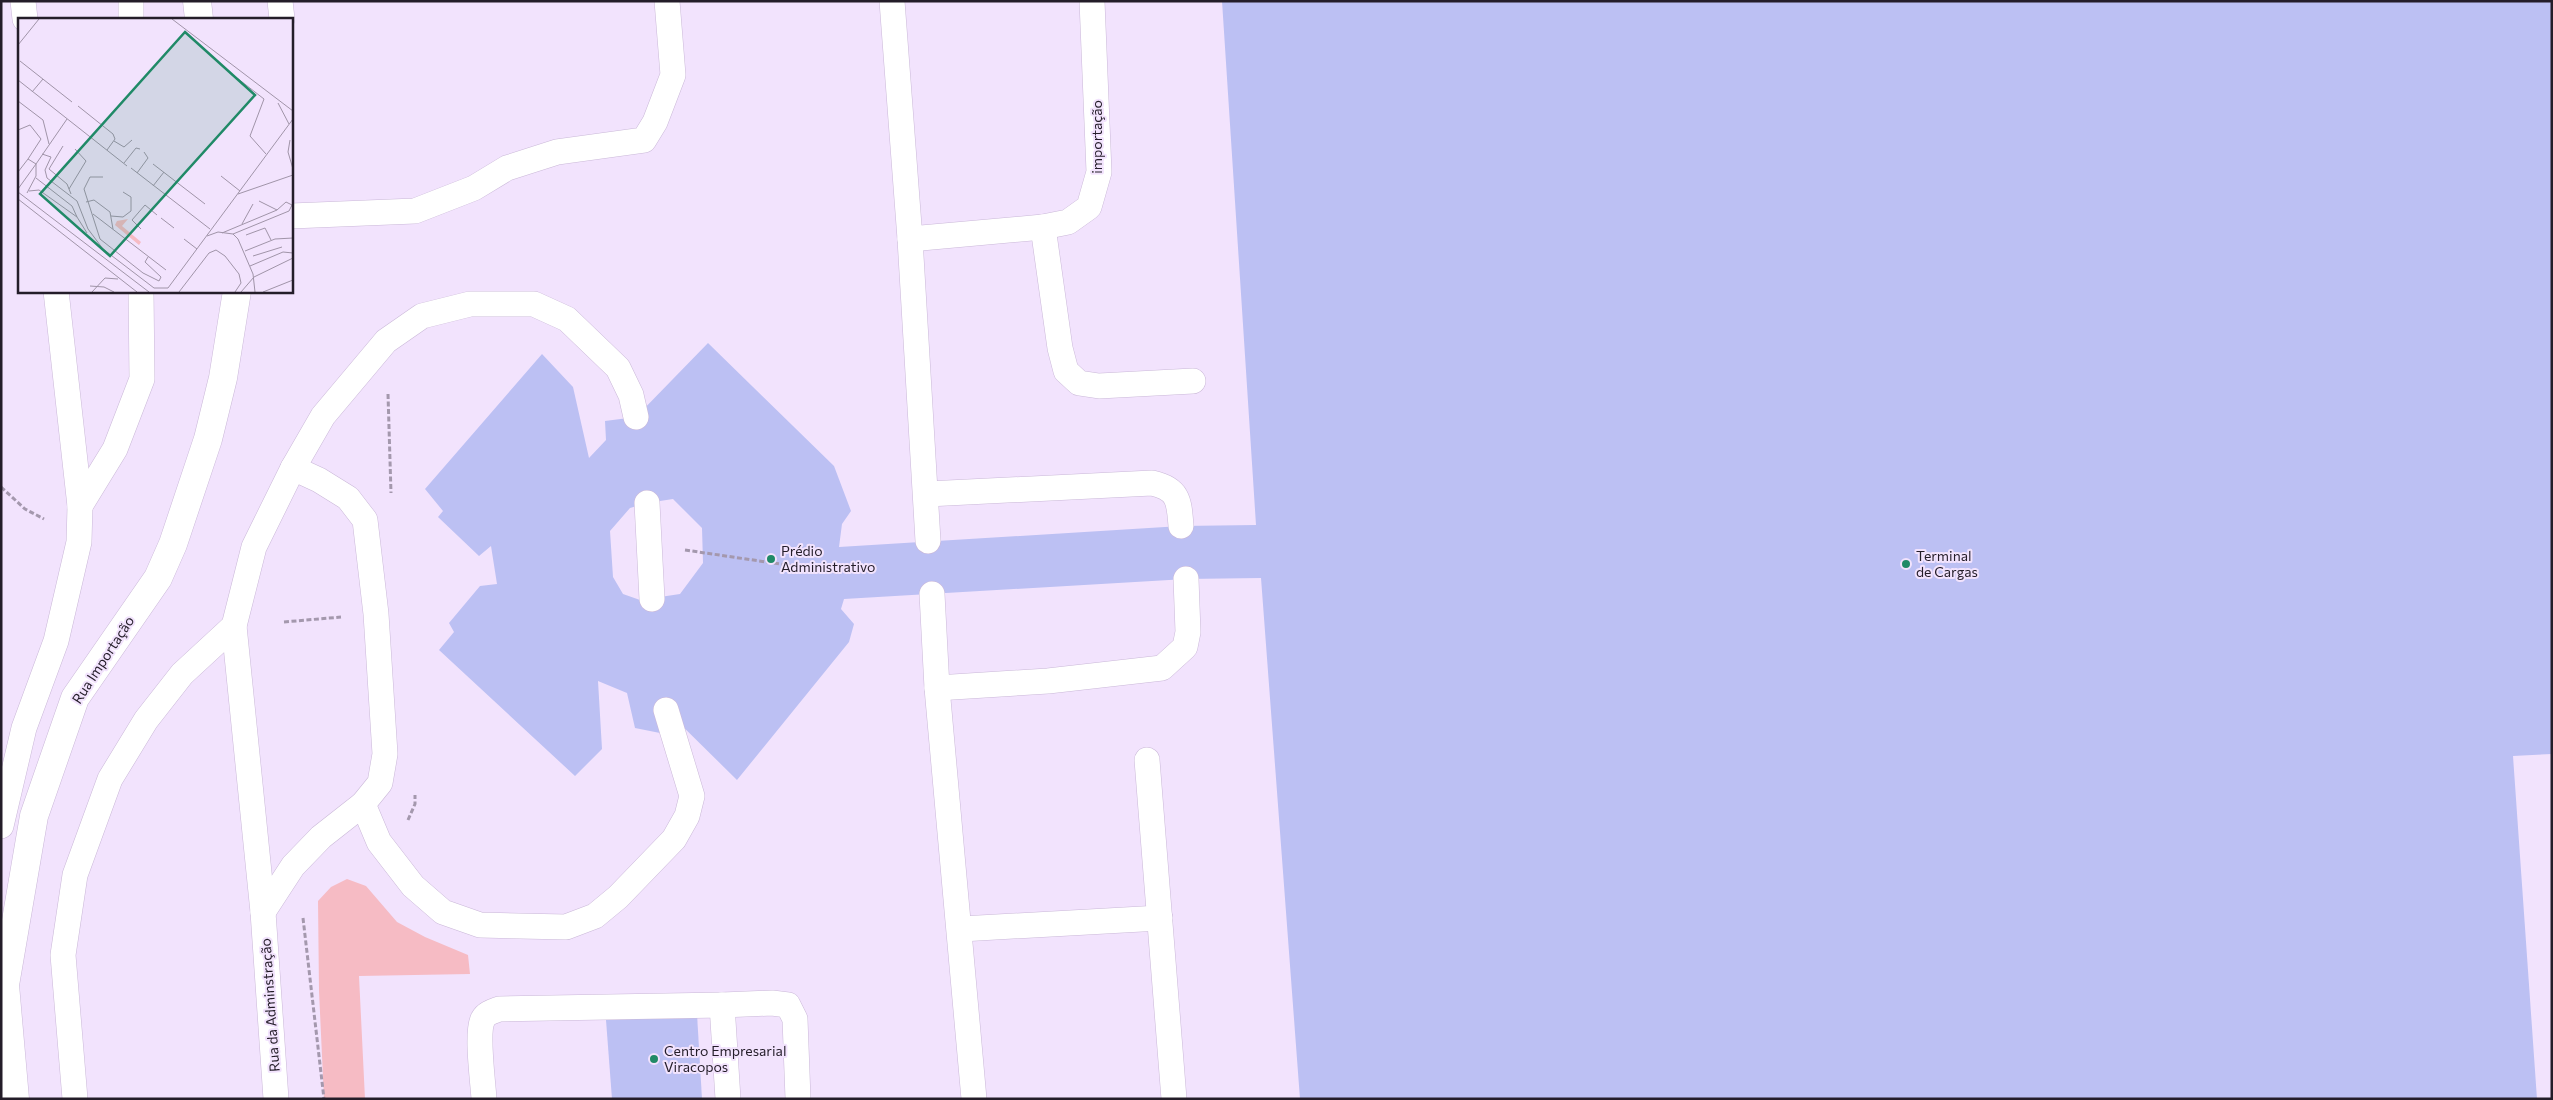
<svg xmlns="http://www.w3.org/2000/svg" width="2553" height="1100" font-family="Commissioner,sans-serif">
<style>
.green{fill:#f6bbc4}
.building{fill:#bcc0f3;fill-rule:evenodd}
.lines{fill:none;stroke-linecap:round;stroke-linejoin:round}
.lane-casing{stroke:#cab8d8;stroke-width:26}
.street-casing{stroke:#cab8d8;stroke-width:29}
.path{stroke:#a498ad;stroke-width:3;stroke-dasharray:5 2.5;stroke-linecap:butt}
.lane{stroke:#fff;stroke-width:25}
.street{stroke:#fff;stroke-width:28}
.poi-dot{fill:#208a67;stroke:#f2e3fd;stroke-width:2}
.labels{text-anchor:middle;stroke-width:4;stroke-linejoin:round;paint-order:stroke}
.street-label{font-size:14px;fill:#241d29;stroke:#f2e3fd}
.poi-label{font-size:14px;fill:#241d29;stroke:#f2e3fd;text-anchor:start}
.inset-road{fill:none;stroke:#a094a8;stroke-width:1}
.view{fill:#208a67;fill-opacity:0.15;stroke:#208a67;stroke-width:2.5}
.inset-edge{fill:none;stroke:#241d29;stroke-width:2.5}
</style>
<rect width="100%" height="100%" fill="#f2e3fd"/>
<path class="green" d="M 347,879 L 366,886 L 397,922 L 425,937 L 468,955 L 470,974 L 359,976 L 365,1099 L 324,1099 L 319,991 L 318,901 L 331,887 Z"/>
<g class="building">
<path d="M 1222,1 L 2552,1 L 2552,754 L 2513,756 L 2537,1099 L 1300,1099 L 1261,578 L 1186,579 L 844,599 L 841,609 L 854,624 L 849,642 L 737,780 L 666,710 L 665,734 L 635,728 L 627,693 L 598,681 L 602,749 L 575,776 L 439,650 L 454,632 L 449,623 L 480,586 L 497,584 L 491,546 L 479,556 L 438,517 L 443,511 L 425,489 L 542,354 L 573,387 L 589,458 L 606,440 L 605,421 L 636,417 L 708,343 L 834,466 L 851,511 L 842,524 L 839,547 L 1181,526 L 1256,525 ZM 673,499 L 702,528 L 703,563 L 680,594 L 640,600 L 623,594 L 613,577 L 610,531 L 630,508 L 647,503 Z"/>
<path d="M 697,1014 L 702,1099 L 612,1099 L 606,1020 Z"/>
</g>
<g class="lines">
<defs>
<g id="lane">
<path d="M 23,1 L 25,19"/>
<path d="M 131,1 L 131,19"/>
<path d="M 280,1 L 282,19"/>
<path d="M 892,1 L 910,239 L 928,541"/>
<path d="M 291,216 L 415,211 L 474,188 L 507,168 L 557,152 L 644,140 L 655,122 L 673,75 L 667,1"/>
<path d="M 1043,227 L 1060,348 L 1066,371 L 1079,383 L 1099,386 L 1193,381"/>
<path d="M 910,239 L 1043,227 L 1068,222 L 1089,207 L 1099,172 L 1092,1"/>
<path d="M 927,494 L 1152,483 C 1179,489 1179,501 1181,526"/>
<path d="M 647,503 L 652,599"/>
<path d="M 80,506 L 115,449 L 142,379 L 141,291"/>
<path d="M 932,594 L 937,688 L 974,1099"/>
<path d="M 234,626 L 263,912 L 276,1099"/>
<path d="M 937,688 L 1048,681 L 1162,668 L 1185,647 L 1188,632 L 1186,579"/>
<path d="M 1147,760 L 1174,1099"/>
<path d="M 363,804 L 379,842 L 413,886 L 443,912 L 480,925 L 566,927 L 595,916 L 618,897 L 674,839 L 687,816 L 692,796 L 666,710"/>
<path d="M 1,826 L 24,728 L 56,641 L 79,542 L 80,506 L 56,291"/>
<path d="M 263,912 L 293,866 L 321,837 L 363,804 L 380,783 L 385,754 L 376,614 L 365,520 L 348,498 L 319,480 L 293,468"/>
<path d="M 961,929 L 1160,918"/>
<path d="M 722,1005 L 772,1003 L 788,1005 L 795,1019 L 798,1099"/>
<path d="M 75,1099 L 63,955 L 75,875 L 110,779 L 146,720 L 182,674 L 234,626 L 254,547 L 293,468 L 323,416 L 386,341 L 422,316 L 470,304 L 534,304 L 567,319 L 618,368 L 631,395 L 636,417"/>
<path d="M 484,1099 C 483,1082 476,1032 483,1019 C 486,1013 494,1011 499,1009 L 722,1005 L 728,1099"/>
</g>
<g id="street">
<path d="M 197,1 L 199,19"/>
<path d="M 15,1099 L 5,985 L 34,816 L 75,698 L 158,578 L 173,544 L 208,439 L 223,378 L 237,291"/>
</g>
</defs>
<use href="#lane" class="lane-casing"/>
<use href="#street" class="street-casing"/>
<g class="path">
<path d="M 388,394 L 391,493"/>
<path d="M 1,487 L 25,509 L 44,519"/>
<path d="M 685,550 L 841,573"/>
<path d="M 284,622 L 341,617"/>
<path d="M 408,820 L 415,804 L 415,795"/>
<path d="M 303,918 L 324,1099"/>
</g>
<use href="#lane" class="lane"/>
<use href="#street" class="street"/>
</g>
<g class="poi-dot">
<circle cx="771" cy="559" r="5"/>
<circle cx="1906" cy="564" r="5"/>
<circle cx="654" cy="1059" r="5"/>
</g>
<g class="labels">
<g class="street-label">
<text transform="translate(1097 137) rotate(-90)" y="5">importação</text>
<text transform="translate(103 660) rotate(-57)" y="5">Rua Importação</text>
<text transform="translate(270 1005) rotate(-94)" y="5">Rua da Adminstração</text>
</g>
<g class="poi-label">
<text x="781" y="556">Prédio<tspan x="781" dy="16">Administrativo</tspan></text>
<text x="1916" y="561">Terminal<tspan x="1916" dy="16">de Cargas</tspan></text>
<text x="664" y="1056">Centro Empresarial<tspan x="664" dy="16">Viracopos</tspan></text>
</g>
</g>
<g transform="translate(18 18)">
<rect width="275" height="275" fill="#f2e3fd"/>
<path d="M 110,201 L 104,208 L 123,224 L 121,227 L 97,207 L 99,203 Z" fill="#f6bbc4"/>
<path class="inset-road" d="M 154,1 L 275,93M 0,27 L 21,1M 2,43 L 54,84M 219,60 L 246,81 L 232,118 L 248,136M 0,62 L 109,148M 14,74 L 25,61M 0,83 L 25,102 L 31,126M 260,85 L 271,106M 60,88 L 95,116 L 97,121 L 89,132M 0,112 L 12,107 L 23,121 L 10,141 L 18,146 L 0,171M 272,122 L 270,134 L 275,151M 96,123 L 106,129 L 114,122M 45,128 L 31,151 L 49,166 L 53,176M 24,136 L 33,139 L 27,152 L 29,160 L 59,183 L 70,211 L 85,231 L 136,270 L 150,270M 106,145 L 118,130 L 122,131M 135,146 L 187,186M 113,150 L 192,211M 0,154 L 10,141M 119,155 L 130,140 L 126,134M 203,158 L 222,173M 85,159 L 72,159 L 66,171 L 82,221 L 125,255 L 141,263 L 143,259 L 127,244 L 130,239M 18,160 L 54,188 L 59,199M 135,168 L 146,154M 51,171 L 68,143 L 57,131M 11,173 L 21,172 L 59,199 L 69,215M 0,174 L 131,274M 9,175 L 18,158 L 18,146 L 49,101M 220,176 L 275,157M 0,181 L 119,274M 241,183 L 259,192M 68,184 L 76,182 L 92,194 L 95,211M 75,196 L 148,252M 93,198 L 105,199 L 113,193 L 113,179 L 105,174M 143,200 L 156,210M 224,206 L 235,186M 123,211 L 114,202 L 127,187 L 139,197M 204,215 L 259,192 L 268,184 L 274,187 L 271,193 L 215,216M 228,217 L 247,210 L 253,222M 189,218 L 200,214 L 215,216 L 220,221 L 235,256 L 237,274M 166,221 L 179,231M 227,233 L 257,221 L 275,220M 235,238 L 264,229M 232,248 L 265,234 L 275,235M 72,268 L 86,269 L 96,274M 150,270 L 275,101M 74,274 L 87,260 L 100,261M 161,274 L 191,235 L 198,232 L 207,238 L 221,256 L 223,265 L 217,274M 223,274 L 236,259 L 275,240M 245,274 L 275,262"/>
<path class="view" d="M 167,14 L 237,77 L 92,238 L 22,176 Z"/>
<rect width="275" height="275" class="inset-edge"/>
</g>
<rect width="2553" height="1100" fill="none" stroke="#241d29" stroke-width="5"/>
</svg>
